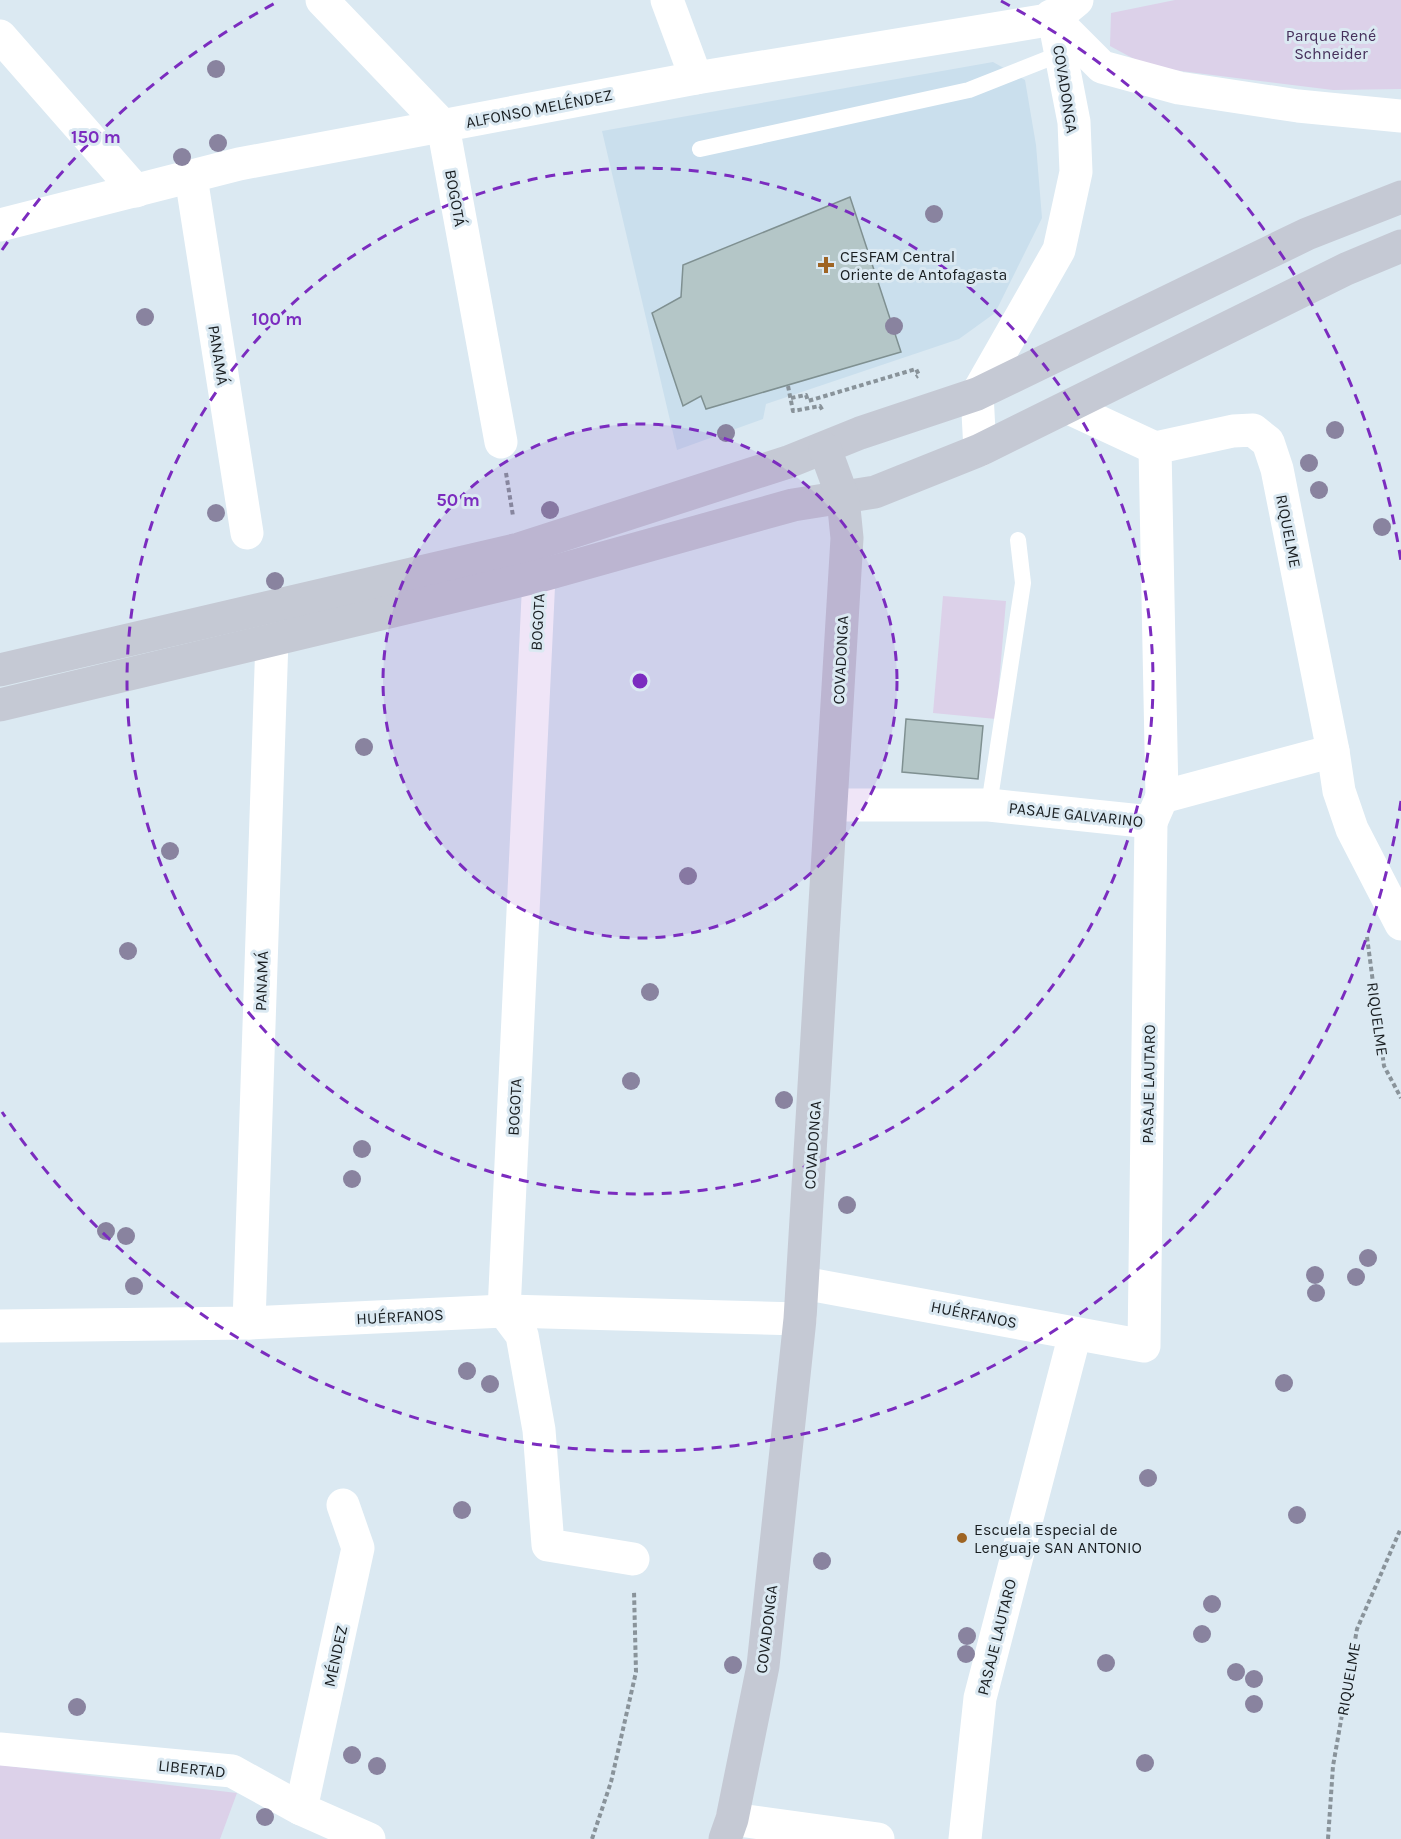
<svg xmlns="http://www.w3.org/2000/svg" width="1401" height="1839" font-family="Karla,sans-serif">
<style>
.built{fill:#cadfed}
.green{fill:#dcd1e9}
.building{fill:#b4c6c7;stroke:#7f9091;stroke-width:1.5}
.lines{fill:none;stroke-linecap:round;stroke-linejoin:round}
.path{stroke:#89939a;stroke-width:4;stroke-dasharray:4.5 3;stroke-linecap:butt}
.lane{stroke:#fff;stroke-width:16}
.street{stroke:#fff;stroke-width:33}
.secondary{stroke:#c5c9d4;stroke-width:33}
.tree{fill:#89839f}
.ring{fill:none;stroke:#7b2cbf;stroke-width:3;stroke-dasharray:10 8}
.poi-dot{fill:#9e6423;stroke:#dbe9f2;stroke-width:2}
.labels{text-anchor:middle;stroke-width:6;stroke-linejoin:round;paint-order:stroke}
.park-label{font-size:16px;fill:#46305b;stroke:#dbe9f2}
.street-label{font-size:16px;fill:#191e21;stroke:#dbe9f2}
.poi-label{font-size:16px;fill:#191e21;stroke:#dbe9f2;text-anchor:start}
.centre{fill:#7b2cbf;stroke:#dbe9f2;stroke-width:3}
.ring-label{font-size:18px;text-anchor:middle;font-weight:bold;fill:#7b2cbf;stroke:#dbe9f2;stroke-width:6;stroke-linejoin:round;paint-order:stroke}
</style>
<rect width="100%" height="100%" fill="#dbe9f2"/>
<path class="built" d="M 993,62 L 1025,80 L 1036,145 L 1042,218 L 995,313 L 959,339 L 766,404 L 763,419 L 677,450 L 602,131 Z"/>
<g class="green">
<path d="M 1175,0 L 1401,0 L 1401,89 L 1333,90 L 1149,67 L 1110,46 L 1111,13 Z"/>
<path d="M 943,596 L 1006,601 L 996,719 L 933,713 Z"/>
<path d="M 0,1765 L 237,1793 L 220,1839 L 0,1839 Z"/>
</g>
<g class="building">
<path d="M 850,197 L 901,352 L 706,409 L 701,396 L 683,406 L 652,313 L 681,297 L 683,265 Z"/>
<path d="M 906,719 L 983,726 L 978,779 L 902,772 Z"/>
</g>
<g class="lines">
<g class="path">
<path d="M 788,386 L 793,411 L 820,406 L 823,411"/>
<path d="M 791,398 L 806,395 L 808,401 L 916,369 L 919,375 L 916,377"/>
<path d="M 506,473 L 513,516"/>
<path d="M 1367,937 L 1384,1066 L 1401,1098"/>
<path d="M 592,1839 L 611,1782 L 636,1672 L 634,1591"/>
<path d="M 1328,1839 L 1333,1766 L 1357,1629 L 1401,1528"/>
</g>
<g class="lane">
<path d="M 700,149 L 969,90 L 1060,54"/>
<path d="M 989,805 L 1023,583 L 1018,540"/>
</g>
<g class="street">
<path d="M 322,0 L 443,126 L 501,442"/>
<path d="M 667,0 L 696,78"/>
<path d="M 1051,16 L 1102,67 L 1179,88 L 1298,106 L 1401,116"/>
<path d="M 0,36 L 136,191"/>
<path d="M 191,177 L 247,533"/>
<path d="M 0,225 L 239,164 L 696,78 L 1054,19 L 1077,0"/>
<path d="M 1069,408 L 1155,448 L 1233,431 L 1253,430 L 1268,442 L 1277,469 L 1333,751 L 1339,791 L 1352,829 L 1401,924"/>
<path d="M 1155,448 L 1162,797"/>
<path d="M 980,450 L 977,394 L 1059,250 L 1076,172 L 1074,122 L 1054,19"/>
<path d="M 539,576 L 504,1311 L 522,1335 L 539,1430 L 548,1545 L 633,1559"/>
<path d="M 832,805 L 989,805 L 1151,822 L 1162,797 L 1333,751"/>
<path d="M 803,1283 L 1144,1346 L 1151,822"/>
<path d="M 249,1323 L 272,639"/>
<path d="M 0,1326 L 249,1323 L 504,1311 L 800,1319"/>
<path d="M 0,1749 L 232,1771 L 301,1809 L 369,1839"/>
<path d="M 301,1809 L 358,1548 L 343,1505"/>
<path d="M 732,1819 L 878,1839"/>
<path d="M 965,1839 L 980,1698 L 1075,1334"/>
</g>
<g class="secondary">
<path d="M 0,670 L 519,549 L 788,462 L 860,433 L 977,394 L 1307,234 L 1401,197"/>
<path d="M 0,705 L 539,576 L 793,505 L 875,492 L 980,450 L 1346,269 L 1401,246"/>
<path d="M 725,1839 L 732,1819 L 763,1666 L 800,1319 L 847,538 L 843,498 L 825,449"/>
</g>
</g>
<g class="tree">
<circle cx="216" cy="69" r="9"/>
<circle cx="218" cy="143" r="9"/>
<circle cx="182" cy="157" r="9"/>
<circle cx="934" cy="214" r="9"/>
<circle cx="145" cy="317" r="9"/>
<circle cx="894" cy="326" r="9"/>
<circle cx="1335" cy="430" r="9"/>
<circle cx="726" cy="433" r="9"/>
<circle cx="1309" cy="463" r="9"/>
<circle cx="1319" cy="490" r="9"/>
<circle cx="550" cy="510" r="9"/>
<circle cx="216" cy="513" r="9"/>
<circle cx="1382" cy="527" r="9"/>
<circle cx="275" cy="581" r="9"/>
<circle cx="364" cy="747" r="9"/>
<circle cx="170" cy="851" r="9"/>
<circle cx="688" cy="876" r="9"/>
<circle cx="128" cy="951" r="9"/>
<circle cx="650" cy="992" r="9"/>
<circle cx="631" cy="1081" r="9"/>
<circle cx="784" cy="1100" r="9"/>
<circle cx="362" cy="1149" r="9"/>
<circle cx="352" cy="1179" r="9"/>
<circle cx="847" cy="1205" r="9"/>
<circle cx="106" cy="1231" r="9"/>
<circle cx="126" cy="1236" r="9"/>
<circle cx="1368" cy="1258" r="9"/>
<circle cx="1315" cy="1275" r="9"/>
<circle cx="1356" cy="1277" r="9"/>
<circle cx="134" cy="1286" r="9"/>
<circle cx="1316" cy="1293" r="9"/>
<circle cx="467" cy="1371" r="9"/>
<circle cx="1284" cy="1383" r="9"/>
<circle cx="490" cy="1384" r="9"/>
<circle cx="1148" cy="1478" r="9"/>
<circle cx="462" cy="1510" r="9"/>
<circle cx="1297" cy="1515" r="9"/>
<circle cx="822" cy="1561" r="9"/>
<circle cx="1212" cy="1604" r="9"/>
<circle cx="1202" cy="1634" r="9"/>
<circle cx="967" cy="1636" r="9"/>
<circle cx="966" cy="1654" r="9"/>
<circle cx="1106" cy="1663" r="9"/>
<circle cx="733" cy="1665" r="9"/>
<circle cx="1236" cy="1672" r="9"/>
<circle cx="1254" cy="1679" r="9"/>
<circle cx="1254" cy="1704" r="9"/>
<circle cx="77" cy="1707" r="9"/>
<circle cx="352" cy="1755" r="9"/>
<circle cx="1145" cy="1763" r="9"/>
<circle cx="377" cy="1766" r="9"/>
<circle cx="265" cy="1817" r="9"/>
</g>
<circle cx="640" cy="681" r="257" fill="#7b2cbf" fill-opacity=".12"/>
<g class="ring">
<circle cx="640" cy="681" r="257"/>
<circle cx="640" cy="681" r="513"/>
<path d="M1401 801A770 770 0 0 1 2 1112M2 250A770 770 0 0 1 279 1M1001 1A770 770 0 0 1 1401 561"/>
</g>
<g class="poi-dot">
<path d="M823 256h6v6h6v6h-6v6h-6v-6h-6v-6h6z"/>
<circle cx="962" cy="1538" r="6"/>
</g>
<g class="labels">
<g class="park-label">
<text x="1331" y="41">Parque René<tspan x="1331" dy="18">Schneider</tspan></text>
</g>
<g class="street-label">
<text transform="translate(1066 89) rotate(81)" y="6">COVADONGA</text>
<text transform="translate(539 108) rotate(-11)" y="6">ALFONSO MELÉNDEZ</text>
<text transform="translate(456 198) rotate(80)" y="6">BOGOTÁ</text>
<text transform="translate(219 355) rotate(81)" y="6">PANAMÁ</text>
<text transform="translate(1289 531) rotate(79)" y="6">RIQUELME</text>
<text transform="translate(537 622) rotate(-87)" y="6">BOGOTA</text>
<text transform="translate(840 660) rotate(-87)" y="6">COVADONGA</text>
<text transform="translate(1076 814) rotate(6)" y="6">PASAJE GALVARINO</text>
<text transform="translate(261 981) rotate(-88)" y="6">PANAMÁ</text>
<text transform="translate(1378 1019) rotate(82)" y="6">RIQUELME</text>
<text transform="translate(1148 1084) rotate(-89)" y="6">PASAJE LAUTARO</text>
<text transform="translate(514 1107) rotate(-87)" y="6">BOGOTA</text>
<text transform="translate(812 1145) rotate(-86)" y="6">COVADONGA</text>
<text transform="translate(974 1314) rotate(11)" y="6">HUÉRFANOS</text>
<text transform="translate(400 1316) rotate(-3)" y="6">HUÉRFANOS</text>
<text transform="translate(766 1629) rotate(-83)" y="6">COVADONGA</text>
<text transform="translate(996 1637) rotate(-76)" y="6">PASAJE LAUTARO</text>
<text transform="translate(335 1656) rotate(-78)" y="6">MÉNDEZ</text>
<text transform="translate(1348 1679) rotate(-80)" y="6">RIQUELME</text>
<text transform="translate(192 1768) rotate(6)" y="6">LIBERTAD</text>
</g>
<g class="poi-label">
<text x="840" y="262">CESFAM Central<tspan x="840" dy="18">Oriente de Antofagasta</tspan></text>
<text x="974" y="1535">Escuela Especial de<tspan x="974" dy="18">Lenguaje SAN ANTONIO</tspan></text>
</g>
</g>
<circle cx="640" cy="681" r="9" class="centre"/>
<g class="ring-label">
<text x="96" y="143">150 m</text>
<text x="277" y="325">100 m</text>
<text x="458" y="506">50 m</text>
</g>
</svg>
